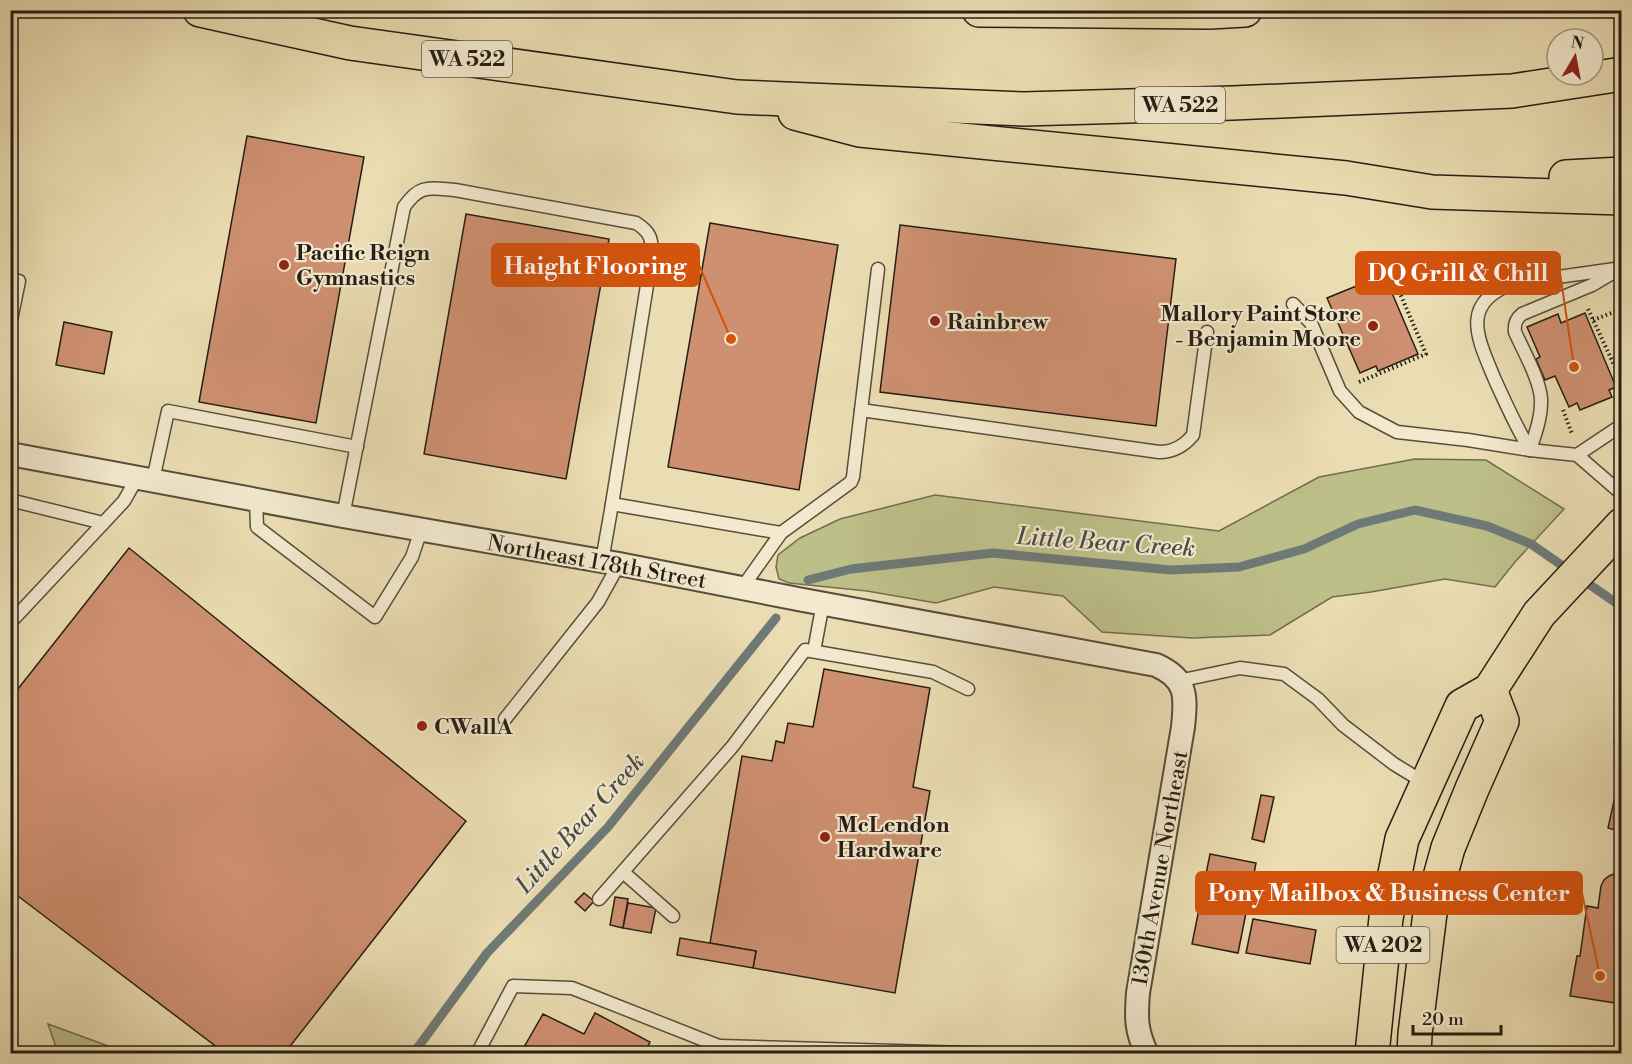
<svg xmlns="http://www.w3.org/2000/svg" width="1632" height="1064" font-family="'Libre Bodoni',serif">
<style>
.green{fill:#bdbf89;stroke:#716e4f;stroke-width:1.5}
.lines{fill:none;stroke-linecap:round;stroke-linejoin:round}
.stream{stroke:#6e7a77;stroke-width:9}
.building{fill:#ce9071;stroke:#251e15;stroke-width:1.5}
.lane-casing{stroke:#564e3c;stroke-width:15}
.street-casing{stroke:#564e3c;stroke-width:26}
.primary-casing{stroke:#251e15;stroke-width:36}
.highway-casing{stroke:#251e15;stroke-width:36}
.path{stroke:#251e15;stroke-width:4;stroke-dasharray:1.5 3;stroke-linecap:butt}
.lane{stroke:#f2e9ce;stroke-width:12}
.street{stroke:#f2e9ce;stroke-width:22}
.primary{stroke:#ebddb3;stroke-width:33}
.highway{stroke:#ebddb3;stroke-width:33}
.poi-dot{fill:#8f2418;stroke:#f2e9ce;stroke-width:2}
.labels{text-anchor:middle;stroke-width:4.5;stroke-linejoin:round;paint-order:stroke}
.shield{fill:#f2e9ce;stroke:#625b4c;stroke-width:1.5}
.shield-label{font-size:21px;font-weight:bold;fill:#251e15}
.poi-label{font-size:22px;font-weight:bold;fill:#251e15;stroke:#f2e9ce;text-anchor:start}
.street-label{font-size:22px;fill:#251e15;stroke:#f2e9ce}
.water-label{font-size:24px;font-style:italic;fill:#494c46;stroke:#f2e9ce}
.leader{fill:none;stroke:#d4530d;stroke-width:2}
.callout-dot{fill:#d4530d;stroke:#f2e9ce;stroke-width:2}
.callout{fill:#d4530d;stroke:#d4530d;stroke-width:2}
.callout-label{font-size:24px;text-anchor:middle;font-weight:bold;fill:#fff}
</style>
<rect width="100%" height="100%" fill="#ebddb3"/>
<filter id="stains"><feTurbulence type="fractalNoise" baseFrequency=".00333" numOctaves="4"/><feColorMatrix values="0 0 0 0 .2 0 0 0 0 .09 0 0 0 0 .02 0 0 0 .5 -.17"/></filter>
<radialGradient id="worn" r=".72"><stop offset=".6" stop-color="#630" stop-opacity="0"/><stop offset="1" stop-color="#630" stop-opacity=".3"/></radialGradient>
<g class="green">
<path d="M 1415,459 L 1486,460 L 1564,509 L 1515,562 L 1495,587 L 1445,579 L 1371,592 L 1332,597 L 1270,635 L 1192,638 L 1102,632 L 1063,596 L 994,587 L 936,603 L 867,591 L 789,583 L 779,579 L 776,567 L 778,555 L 800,538 L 840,519 L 935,495 L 1219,531 L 1319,477 Z"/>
<path d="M 48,1024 L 119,1050 L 123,1053 L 58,1053 Z"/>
</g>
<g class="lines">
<g class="stream">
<path d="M 808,580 L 851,569 L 993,553 L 1171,570 L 1239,567 L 1304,549 L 1358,524 L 1415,510 L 1487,526 L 1531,544 L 1622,607"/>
<path d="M 413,1054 L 487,953 L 608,827 L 776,618"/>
</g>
</g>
<g class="building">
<path d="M 247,136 L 364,157 L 316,423 L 199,402 Z"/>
<path d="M 466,214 L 609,239 L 566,479 L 424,454 Z"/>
<path d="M 710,223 L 838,245 L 799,490 L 668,467 Z"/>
<path d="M 900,225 L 1176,259 L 1156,426 L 880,392 Z"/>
<path d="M 1376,278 L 1381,290 L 1389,286 L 1418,354 L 1378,371 L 1376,366 L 1360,373 L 1327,298 Z"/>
<path d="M 1585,313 L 1616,387 L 1609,390 L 1612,397 L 1580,410 L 1577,403 L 1569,407 L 1555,376 L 1545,380 L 1536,359 L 1540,357 L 1527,327 L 1558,314 L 1561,323 Z"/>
<path d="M 64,322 L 112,332 L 104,374 L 56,365 Z"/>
<path d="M 129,548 L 466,821 L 284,1054 L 226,1054 L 10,890 L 10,699 Z"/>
<path d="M 824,669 L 930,688 L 913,787 L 930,791 L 895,993 L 753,968 L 756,951 L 710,943 L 742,756 L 772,761 L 776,741 L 784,743 L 788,723 L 813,727 Z"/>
<path d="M 1622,725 L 1622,753 L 1614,743 L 1617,730 Z"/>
<path d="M 1622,765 L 1622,844 L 1619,831 L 1608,828 Z"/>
<path d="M 1261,795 L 1274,797 L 1264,842 L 1252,839 Z"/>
<path d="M 1210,854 L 1256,863 L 1238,953 L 1192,944 Z"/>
<path d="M 1621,871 L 1622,1004 L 1570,996 L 1577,956 L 1580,956 L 1587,906 L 1598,908 L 1601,886 L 1604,880 L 1609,876 Z"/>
<path d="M 584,893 L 594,901 L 585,911 L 575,902 Z"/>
<path d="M 615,897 L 628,899 L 623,928 L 610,925 Z"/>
<path d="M 628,903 L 656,908 L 651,933 L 623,928 Z"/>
<path d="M 1253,919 L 1316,930 L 1310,964 L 1246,953 Z"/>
<path d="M 680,938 L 756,951 L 753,968 L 677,955 Z"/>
<path d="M 595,1013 L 650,1042 L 644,1054 L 520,1054 L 543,1014 L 584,1034 Z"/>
</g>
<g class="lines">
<defs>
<g id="lane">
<path d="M 10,280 L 19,281 L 10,325"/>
<path d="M 1293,304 L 1311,323 L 1340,391 L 1359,412 L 1397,432 L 1468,440 L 1530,450 L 1577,455 L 1622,494"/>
<path d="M 861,410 L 1159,452 C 1174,452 1184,446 1193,435 L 1207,332"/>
<path d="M 1530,450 C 1516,427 1506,404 1495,380 C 1478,339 1458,302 1515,283 L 1622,268"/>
<path d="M 1530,450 C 1535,434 1542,417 1541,399 C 1540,380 1523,350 1515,332 C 1514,324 1516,319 1522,314 L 1592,285 L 1614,272"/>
<path d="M 1577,455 L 1622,425"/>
<path d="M 153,480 L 168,411 L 357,447"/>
<path d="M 10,500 L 103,523"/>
<path d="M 256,500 L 257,527 L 375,617 L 412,557 L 421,530"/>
<path d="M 612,504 L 781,533"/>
<path d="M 343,516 L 404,207 C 420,184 429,188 455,190 L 636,223 C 650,232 652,238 652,254 L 612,504 L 602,561"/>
<path d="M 742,588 L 781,533 L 851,482 L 853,477 L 878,269"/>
<path d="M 10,623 L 124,501 L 137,478"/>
<path d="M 814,651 L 823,603"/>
<path d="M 1178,681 L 1240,668 L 1284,674 L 1318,699 L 1343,725 L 1394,764 L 1425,783"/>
<path d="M 505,719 L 598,602 L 619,564"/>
<path d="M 623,872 L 673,916"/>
<path d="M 599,899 L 732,747 L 805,650 L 933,672 L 968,689"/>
<path d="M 477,1054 L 513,986 L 572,988 L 719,1046"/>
<path d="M 715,1054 L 719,1046 L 1003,1054"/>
</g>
<path id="street" d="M 10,454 L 343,516 L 619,564 L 803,600 L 1156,665 C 1188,679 1186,697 1183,727 L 1138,993 C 1136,1018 1136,1031 1147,1054"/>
<g id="primary">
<path d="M 1372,1054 L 1386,918 L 1402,839 L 1462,706 L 1490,690 L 1539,614 L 1622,525"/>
<path d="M 1414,1054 L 1415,1034 L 1430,913 L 1448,848 L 1472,789 L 1502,721 L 1490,690"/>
</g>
<g id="highway">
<path d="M 200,10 L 350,43 L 737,97 L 1024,109 L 1233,103 L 1512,91 L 1622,74"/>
<path d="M 979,10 L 1210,12 L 1245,10"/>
<path d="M 795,113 L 860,130 L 1346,178 L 1432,192 L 1622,198"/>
<path d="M 1566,177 L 1622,174"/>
</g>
</defs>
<use href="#lane" class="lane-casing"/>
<use href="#street" class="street-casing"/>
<use href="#primary" class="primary-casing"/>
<use href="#highway" class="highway-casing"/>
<g class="path">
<path d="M 1588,309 L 1622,382"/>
<path d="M 1593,320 L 1622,309"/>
<path d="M 1359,382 L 1426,354 L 1396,284"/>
<path d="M 1563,410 L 1572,434"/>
</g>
<use href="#lane" class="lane"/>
<use href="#street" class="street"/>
<use href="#primary" class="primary"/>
<use href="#highway" class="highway"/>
</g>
<g class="poi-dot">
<circle cx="284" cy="265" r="6"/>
<circle cx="935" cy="321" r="6"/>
<circle cx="1373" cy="326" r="6"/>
<circle cx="422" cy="726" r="6"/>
<circle cx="825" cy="837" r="6"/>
</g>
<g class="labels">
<g class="shield">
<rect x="422" y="41" width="90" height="36" rx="4.5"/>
<rect x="1135" y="87" width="90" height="36" rx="4.5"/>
<rect x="1336.5" y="927" width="93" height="36" rx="4.5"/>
</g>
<g class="shield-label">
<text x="467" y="66">WA 522</text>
<text x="1180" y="112">WA 522</text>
<text x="1383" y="952">WA 202</text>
</g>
<g class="poi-label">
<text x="296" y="260">Pacific Reign<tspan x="296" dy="25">Gymnastics</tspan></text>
<text x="1361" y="321" text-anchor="end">Mallory Paint Store<tspan x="1361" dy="25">- Benjamin Moore</tspan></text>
<text x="947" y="329">Rainbrew</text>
<text x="434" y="734">CWallA</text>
<text x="837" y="832">McLendon<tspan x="837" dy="25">Hardware</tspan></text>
</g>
<g class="street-label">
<text transform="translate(597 561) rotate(10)" y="8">Northeast 178th Street</text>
<text transform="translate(1159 868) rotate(-80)" y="8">130th Avenue Northeast</text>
</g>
<g class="water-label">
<text transform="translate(1106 542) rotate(4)" y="8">Little Bear Creek</text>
<text transform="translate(580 823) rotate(-48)" y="8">Little Bear Creek</text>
</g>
</g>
<path class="leader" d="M731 339L699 265M1574 367L1560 273M1600 976L1582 893"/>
<g class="callout-dot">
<circle cx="731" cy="339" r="6"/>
<circle cx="1574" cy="367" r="6"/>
<circle cx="1600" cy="976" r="6"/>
</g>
<g class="callout">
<rect x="492" y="244" width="207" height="42" rx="6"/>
<rect x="1356" y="252" width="204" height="42" rx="6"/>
<rect x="1196" y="872" width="386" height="42" rx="6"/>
</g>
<g class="callout-label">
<text x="595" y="274">Haight Flooring</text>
<text x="1458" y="281">DQ Grill &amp; Chill</text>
<text x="1389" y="901">Pony Mailbox &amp; Business Center</text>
</g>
<rect width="1632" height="1064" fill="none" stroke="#ebddb3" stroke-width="36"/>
<rect x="12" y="12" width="1608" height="1040" fill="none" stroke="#251e15" stroke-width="3"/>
<rect x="18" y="18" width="1596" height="1028" fill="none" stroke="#251e15" stroke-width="1.5"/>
<g transform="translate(1575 57) rotate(10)"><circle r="28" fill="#f2e9ce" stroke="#a09884" stroke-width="1.5"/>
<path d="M0-4.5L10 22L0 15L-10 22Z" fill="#8f2418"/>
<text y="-9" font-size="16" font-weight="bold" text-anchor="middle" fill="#251e15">N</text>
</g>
<path d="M1413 1025v9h88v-9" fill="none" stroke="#251e15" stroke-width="3"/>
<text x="1422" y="1025" font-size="18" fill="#251e15" stroke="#f2e9ce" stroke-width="4.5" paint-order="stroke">20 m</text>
<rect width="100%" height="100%" filter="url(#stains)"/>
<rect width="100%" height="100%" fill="url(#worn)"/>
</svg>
